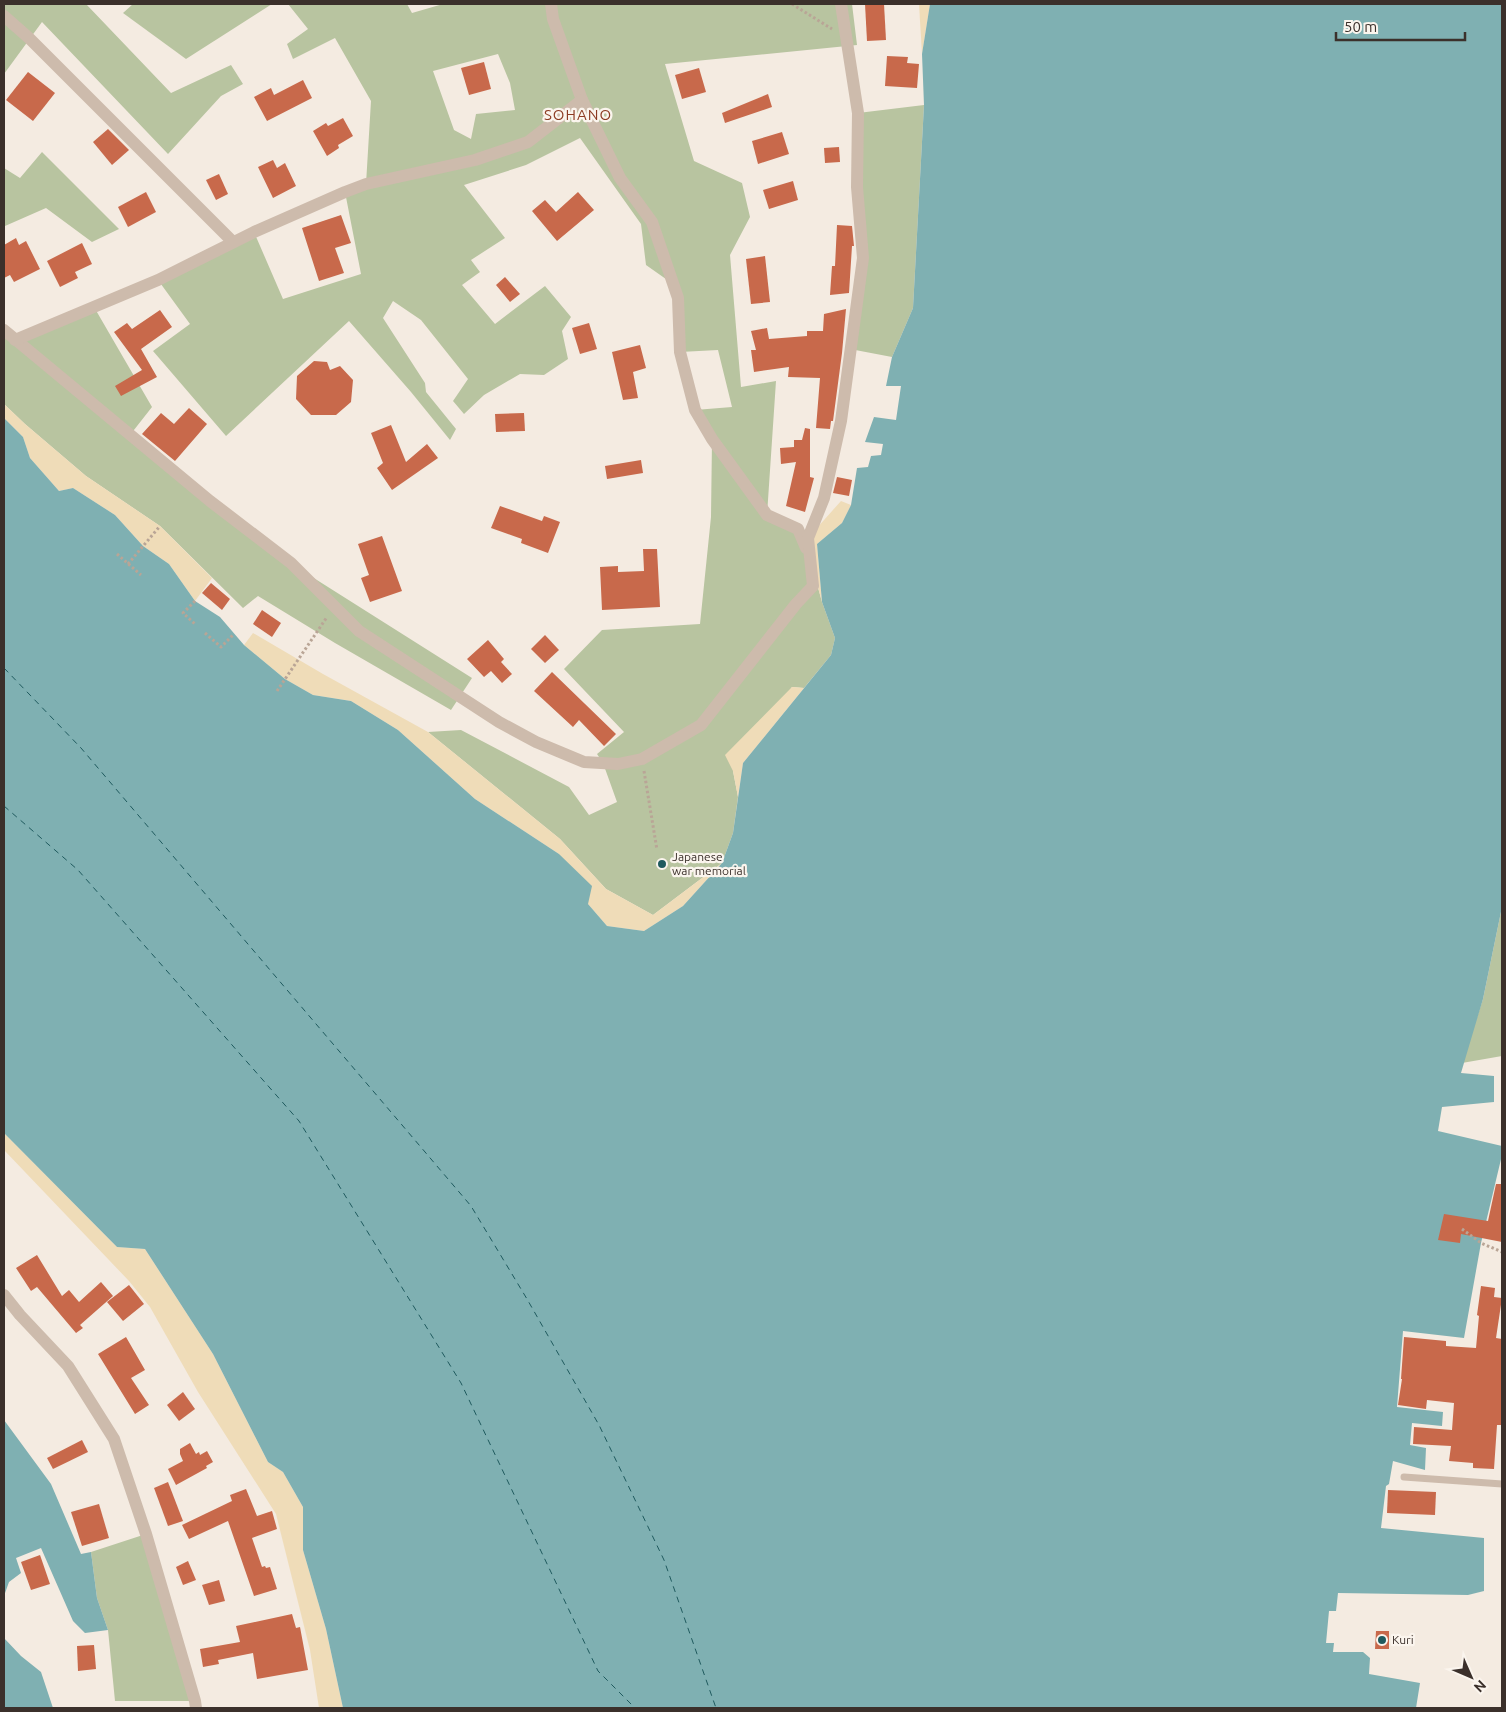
<svg xmlns="http://www.w3.org/2000/svg" width="1506" height="1712" font-family="Ubuntu,sans-serif">
<style>
.green{fill:#b8c4a0;fill-rule:evenodd}
.sand{fill:#efdcb8}
.water{fill:#7fb0b2}
.lines{fill:none;stroke-linecap:round;stroke-linejoin:round}
.ferry{stroke:#1f5a5e;stroke-width:1;stroke-dasharray:6 5;stroke-linecap:butt}
.building{fill:#c8694b}
.path{stroke:#b9a596;stroke-width:3;stroke-dasharray:2.5 2.5;stroke-linecap:butt}
.lane{stroke:#cdbbac;stroke-width:7}
.street{stroke:#cdbbac;stroke-width:12}
.poi-dot{fill:#1f5a5e;stroke:#fbf5ee;stroke-width:2}
.labels{text-anchor:middle;stroke-width:4.5;stroke-linejoin:round;paint-order:stroke}
.poi-label{font-size:12px;fill:#3b302b;stroke:#fbf5ee;text-anchor:start}
.quarter-label{font-size:15px;letter-spacing:1px;fill:#8c3b22;stroke:#fbf5ee}
</style>
<rect width="100%" height="100%" fill="#f4ebe1"/>
<g class="green">
<path d="M 4,4 L 86,4 L 171,93 L 231,65 L 243,84 L 221,96 L 168,154 L 42,22 L 4,74 Z"/>
<path d="M 133,4 L 272,4 L 186,59 L 123,13 Z"/>
<path d="M 288,4 L 407,4 L 412,13 L 443,4 L 852,4 L 857,45 L 665,64 L 694,161 L 742,183 L 750,217 L 730,255 L 741,387 L 776,381 L 767,515 L 798,529 L 811,562 L 822,602 L 835,638 L 831,655 L 804,688 L 792,687 L 733,771 L 738,797 L 733,833 L 722,863 L 653,915 L 606,889 L 560,839 L 428,732 L 461,730 L 569,787 L 589,815 L 617,802 L 603,763 L 597,754 L 624,732 L 564,669 L 602,630 L 700,624 L 711,517 L 712,440 L 695,410 L 732,407 L 718,350 L 680,352 L 673,284 L 646,265 L 641,224 L 580,138 L 526,165 L 464,185 L 505,238 L 471,260 L 480,272 L 462,285 L 495,324 L 545,286 L 571,317 L 562,331 L 568,359 L 544,375 L 520,374 L 484,395 L 464,414 L 453,401 L 468,379 L 421,320 L 393,301 L 383,318 L 425,383 L 426,392 L 456,429 L 450,440 L 411,392 L 349,321 L 226,436 L 153,351 L 190,324 L 158,280 L 254,232 L 283,299 L 361,274 L 345,192 L 366,184 L 371,101 L 335,38 L 293,59 L 287,44 L 308,29 ZM 498,54 L 510,83 L 515,110 L 476,114 L 471,139 L 454,130 L 433,71 Z"/>
<path d="M 924,105 L 913,308 L 892,357 L 850,349 L 863,258 L 858,113 Z"/>
<path d="M 42,152 L 119,229 L 92,242 L 46,208 L 5,226 L 4,224 L 4,168 L 20,178 Z"/>
<path d="M 94,307 L 152,407 L 130,435 L 290,563 L 472,678 L 451,710 L 335,643 L 258,596 L 243,608 L 160,526 L 86,476 L 25,424 L 4,404 L 4,330 L 15,340 Z"/>
<path d="M 1502,907 L 1502,1056 L 1462,1063 L 1483,999 Z"/>
<path d="M 146,1534 L 195,1701 L 115,1701 L 108,1630 L 97,1598 L 91,1552 Z"/>
</g>
<g class="sand">
<path d="M 919,4 L 930,4 L 922,54 Z"/>
<path d="M 4,404 L 25,424 L 86,476 L 160,526 L 212,578 L 195,601 L 169,564 L 143,546 L 115,515 L 73,488 L 59,491 L 30,458 L 23,437 L 4,418 Z"/>
<path d="M 841,501 L 851,505 L 842,523 L 817,544 L 822,602 L 811,562 L 808,538 Z"/>
<path d="M 253,633 L 323,674 L 428,732 L 560,839 L 606,889 L 653,915 L 722,863 L 683,906 L 644,931 L 607,926 L 588,904 L 559,854 L 475,799 L 398,730 L 351,701 L 313,695 L 285,679 L 244,645 Z"/>
<path d="M 792,687 L 804,688 L 743,763 L 738,797 L 733,771 L 725,755 Z"/>
<path d="M 4,1133 L 117,1247 L 145,1249 L 213,1354 L 268,1462 L 283,1472 L 303,1507 L 303,1550 L 326,1629 L 343,1708 L 319,1708 L 310,1650 L 276,1514 L 198,1392 L 150,1307 L 129,1281 L 4,1150 Z"/>
</g>
<g class="water">
<path d="M 930,4 L 1502,4 L 1502,907 L 1483,999 L 1461,1073 L 1494,1076 L 1494,1102 L 1442,1107 L 1438,1131 L 1502,1146 L 1502,1155 L 1481,1243 L 1464,1338 L 1403,1331 L 1397,1407 L 1443,1412 L 1442,1426 L 1412,1423 L 1410,1445 L 1426,1448 L 1425,1470 L 1393,1461 L 1389,1484 L 1386,1486 L 1381,1528 L 1484,1538 L 1484,1591 L 1468,1595 L 1338,1593 L 1336,1611 L 1329,1611 L 1326,1643 L 1334,1643 L 1333,1652 L 1363,1652 L 1370,1658 L 1369,1674 L 1420,1683 L 1416,1708 L 343,1708 L 326,1629 L 303,1550 L 303,1507 L 283,1472 L 268,1462 L 213,1354 L 145,1249 L 117,1247 L 4,1133 L 4,418 L 23,437 L 30,458 L 59,491 L 73,488 L 115,515 L 143,546 L 169,564 L 195,601 L 220,617 L 244,645 L 285,679 L 313,695 L 351,701 L 398,730 L 475,799 L 559,854 L 592,886 L 588,904 L 607,926 L 644,931 L 683,906 L 722,863 L 733,833 L 743,763 L 831,655 L 835,638 L 822,602 L 817,544 L 842,523 L 851,505 L 857,468 L 868,467 L 871,456 L 881,455 L 883,444 L 865,442 L 874,417 L 896,420 L 901,386 L 886,386 L 892,357 L 913,308 L 924,105 L 922,54 Z"/>
<path d="M 4,1420 L 51,1484 L 81,1554 L 91,1552 L 97,1598 L 108,1630 L 85,1633 L 73,1621 L 41,1548 L 16,1558 L 21,1573 L 9,1582 L 4,1596 Z"/>
<path d="M 4,1638 L 21,1656 L 41,1672 L 53,1708 L 4,1708 Z"/>
</g>
<g class="lines">
<g class="ferry">
<path d="M 4,668 L 81,748 L 471,1206 L 527,1299 L 599,1425 L 664,1560 L 716,1708"/>
<path d="M 4,806 L 78,870 L 299,1121 L 461,1383 L 598,1671 L 635,1708"/>
</g>
</g>
<g class="building">
<path d="M 865,4 L 884,4 L 886,40 L 867,41 Z"/>
<path d="M 887,56 L 908,57 L 907,63 L 919,64 L 917,88 L 885,86 Z"/>
<path d="M 484,62 L 491,89 L 469,95 L 461,68 Z"/>
<path d="M 699,68 L 706,92 L 682,99 L 675,75 Z"/>
<path d="M 28,72 L 55,93 L 33,121 L 6,100 Z"/>
<path d="M 303,80 L 312,98 L 267,121 L 254,97 L 271,88 L 274,95 Z"/>
<path d="M 768,94 L 772,107 L 725,123 L 722,113 Z"/>
<path d="M 343,118 L 353,136 L 338,145 L 339,148 L 327,156 L 313,131 L 326,123 L 328,126 Z"/>
<path d="M 108,129 L 129,150 L 112,165 L 93,142 Z"/>
<path d="M 782,132 L 789,154 L 758,164 L 752,141 Z"/>
<path d="M 839,147 L 840,162 L 825,163 L 824,148 Z"/>
<path d="M 273,160 L 277,168 L 285,163 L 296,186 L 273,198 L 258,167 Z"/>
<path d="M 219,174 L 228,194 L 216,200 L 206,180 Z"/>
<path d="M 793,181 L 798,200 L 769,209 L 763,190 Z"/>
<path d="M 146,192 L 156,212 L 128,227 L 118,207 Z"/>
<path d="M 578,192 L 594,210 L 557,241 L 532,211 L 545,200 L 556,212 Z"/>
<path d="M 341,215 L 351,243 L 335,248 L 344,273 L 319,281 L 302,228 Z"/>
<path d="M 837,225 L 852,226 L 854,246 L 852,246 L 849,293 L 830,295 L 832,266 L 835,266 Z"/>
<path d="M 16,238 L 19,245 L 26,241 L 40,269 L 14,282 L 10,275 L 4,278 L 4,245 Z"/>
<path d="M 82,243 L 92,264 L 75,272 L 78,278 L 60,287 L 47,261 Z"/>
<path d="M 765,256 L 770,302 L 751,304 L 746,259 Z"/>
<path d="M 505,277 L 520,294 L 510,302 L 496,285 Z"/>
<path d="M 846,309 L 842,353 L 833,421 L 831,421 L 830,429 L 816,428 L 820,378 L 788,377 L 789,367 L 754,372 L 751,350 L 756,350 L 751,331 L 767,328 L 769,339 L 807,336 L 807,331 L 823,331 L 824,314 Z"/>
<path d="M 160,310 L 172,327 L 141,349 L 157,377 L 121,396 L 115,386 L 142,370 L 114,332 L 127,323 L 132,329 Z"/>
<path d="M 589,323 L 597,349 L 580,354 L 572,328 Z"/>
<path d="M 640,345 L 646,368 L 633,372 L 638,398 L 623,400 L 612,352 Z"/>
<path d="M 314,361 L 327,362 L 330,370 L 340,366 L 353,380 L 351,402 L 336,415 L 311,415 L 296,399 L 297,376 Z"/>
<path d="M 189,408 L 207,424 L 175,461 L 142,434 L 161,413 L 174,424 Z"/>
<path d="M 524,413 L 525,431 L 496,432 L 495,414 Z"/>
<path d="M 391,425 L 406,462 L 427,444 L 438,458 L 392,490 L 377,468 L 383,463 L 371,433 Z"/>
<path d="M 805,428 L 810,429 L 810,477 L 814,478 L 805,512 L 786,506 L 796,462 L 781,464 L 780,448 L 794,447 L 794,440 L 802,440 Z"/>
<path d="M 641,460 L 643,473 L 607,479 L 605,466 Z"/>
<path d="M 837,477 L 852,480 L 849,496 L 833,493 Z"/>
<path d="M 500,506 L 542,521 L 544,516 L 560,522 L 548,553 L 521,543 L 522,539 L 491,528 Z"/>
<path d="M 382,536 L 402,591 L 370,602 L 361,578 L 369,575 L 358,544 Z"/>
<path d="M 643,549 L 657,549 L 660,607 L 602,610 L 600,567 L 618,566 L 618,572 L 644,571 Z"/>
<path d="M 211,583 L 230,599 L 222,610 L 202,593 Z"/>
<path d="M 262,610 L 281,623 L 272,637 L 253,624 Z"/>
<path d="M 545,635 L 559,650 L 545,663 L 531,649 Z"/>
<path d="M 488,640 L 504,659 L 501,662 L 512,674 L 502,683 L 491,671 L 484,677 L 467,659 Z"/>
<path d="M 552,672 L 616,734 L 604,746 L 579,720 L 573,727 L 534,691 Z"/>
<path d="M 1496,1184 L 1502,1184 L 1502,1242 L 1461,1234 L 1460,1243 L 1438,1240 L 1444,1214 L 1488,1221 Z"/>
<path d="M 37,1255 L 62,1296 L 69,1290 L 79,1302 L 101,1282 L 113,1296 L 80,1325 L 83,1328 L 76,1333 L 37,1287 L 31,1291 L 16,1268 Z"/>
<path d="M 129,1285 L 144,1304 L 123,1321 L 107,1302 Z"/>
<path d="M 1481,1286 L 1495,1288 L 1494,1297 L 1502,1298 L 1496,1338 L 1502,1339 L 1502,1425 L 1497,1425 L 1494,1469 L 1473,1468 L 1473,1463 L 1449,1461 L 1451,1446 L 1413,1444 L 1414,1427 L 1452,1430 L 1454,1403 L 1427,1400 L 1426,1409 L 1398,1405 L 1402,1379 L 1401,1379 L 1404,1337 L 1446,1341 L 1446,1346 L 1476,1348 L 1479,1316 L 1477,1315 Z"/>
<path d="M 126,1337 L 145,1370 L 131,1378 L 149,1405 L 135,1414 L 98,1354 Z"/>
<path d="M 183,1392 L 195,1409 L 179,1421 L 167,1405 Z"/>
<path d="M 82,1440 L 88,1452 L 53,1469 L 47,1458 Z"/>
<path d="M 190,1443 L 196,1454 L 199,1452 L 200,1455 L 207,1451 L 213,1462 L 206,1466 L 207,1468 L 176,1485 L 168,1469 L 183,1461 L 180,1454 L 180,1449 Z"/>
<path d="M 168,1482 L 183,1521 L 168,1526 L 154,1488 Z"/>
<path d="M 246,1489 L 257,1516 L 272,1511 L 277,1529 L 252,1538 L 262,1567 L 265,1566 L 266,1568 L 270,1567 L 277,1589 L 254,1596 L 228,1521 L 189,1539 L 182,1525 L 232,1501 L 230,1495 Z"/>
<path d="M 1388,1490 L 1436,1492 L 1435,1515 L 1387,1513 Z"/>
<path d="M 99,1504 L 109,1538 L 82,1546 L 71,1512 Z"/>
<path d="M 40,1555 L 50,1584 L 31,1590 L 21,1562 Z"/>
<path d="M 188,1561 L 196,1580 L 183,1585 L 176,1567 Z"/>
<path d="M 219,1580 L 225,1601 L 209,1605 L 202,1585 Z"/>
<path d="M 292,1614 L 296,1628 L 300,1627 L 308,1670 L 257,1679 L 253,1653 L 218,1660 L 219,1664 L 203,1667 L 200,1649 L 240,1642 L 236,1626 Z"/>
<path d="M 1376,1631 L 1389,1631 L 1389,1649 L 1375,1649 Z"/>
<path d="M 94,1645 L 96,1669 L 78,1671 L 77,1646 Z"/>
</g>
<g class="lines">
<g class="path">
<path d="M 792,4 L 832,29"/>
<path d="M 117,554 L 141,575"/>
<path d="M 128,564 L 160,526"/>
<path d="M 195,601 L 183,613 L 195,624"/>
<path d="M 205,633 L 221,647 L 234,634"/>
<path d="M 277,691 L 327,617"/>
<path d="M 644,771 L 657,850"/>
<path d="M 1462,1229 L 1481,1243 L 1502,1252"/>
</g>
<path class="lane" d="M 1404,1477 L 1502,1484"/>
<g class="street">
<path d="M 551,4 L 553,19 L 582,100 L 620,178 L 652,222 L 678,298 L 680,352 L 695,410 L 712,439 L 767,515 L 798,529 L 806,548"/>
<path d="M 4,16 L 29,38 L 233,242"/>
<path d="M 4,330 L 210,501 L 291,563 L 359,631 L 499,722 L 536,742 L 584,762 L 618,764 L 642,759 L 701,725 L 796,604 L 813,586 L 808,538 L 824,498 L 841,421 L 863,258 L 857,187 L 858,113 L 841,4"/>
<path d="M 15,340 L 158,280 L 254,232 L 345,192 L 366,184 L 475,160 L 528,142 L 582,100"/>
<path d="M 4,1295 L 20,1315 L 68,1366 L 114,1439 L 146,1534 L 195,1701 L 196,1708"/>
</g>
</g>
<g class="poi-dot">
<circle cx="662" cy="864" r="5"/>
<circle cx="1382" cy="1640" r="5"/>
</g>
<g class="labels">
<g class="poi-label">
<text x="672" y="861">Japanese<tspan x="672" dy="14">war memorial</tspan></text>
<text x="1392" y="1644">Kuri</text>
</g>
<g class="quarter-label">
<text x="578" y="120">SOHANO</text>
</g>
</g>
<rect width="1506" height="1712" fill="none" stroke="#3b302b" stroke-width="10"/>
<g transform="translate(1471 1677) rotate(135)" stroke="#fbf5ee" stroke-width="4" paint-order="stroke">
<path d="M0-4L9 19L0 12L-9 19Z" fill="#3b302b"/>
<text y="-8" font-size="14" font-weight="bold" text-anchor="middle" fill="#3b302b">N</text>
</g>
<path d="M1336 32v8h129v-8" fill="none" stroke="#3b302b" stroke-width="2.5"/>
<text x="1344" y="32" font-size="15" fill="#3b302b" stroke="#fbf5ee" stroke-width="4" paint-order="stroke">50 m</text>
</svg>
